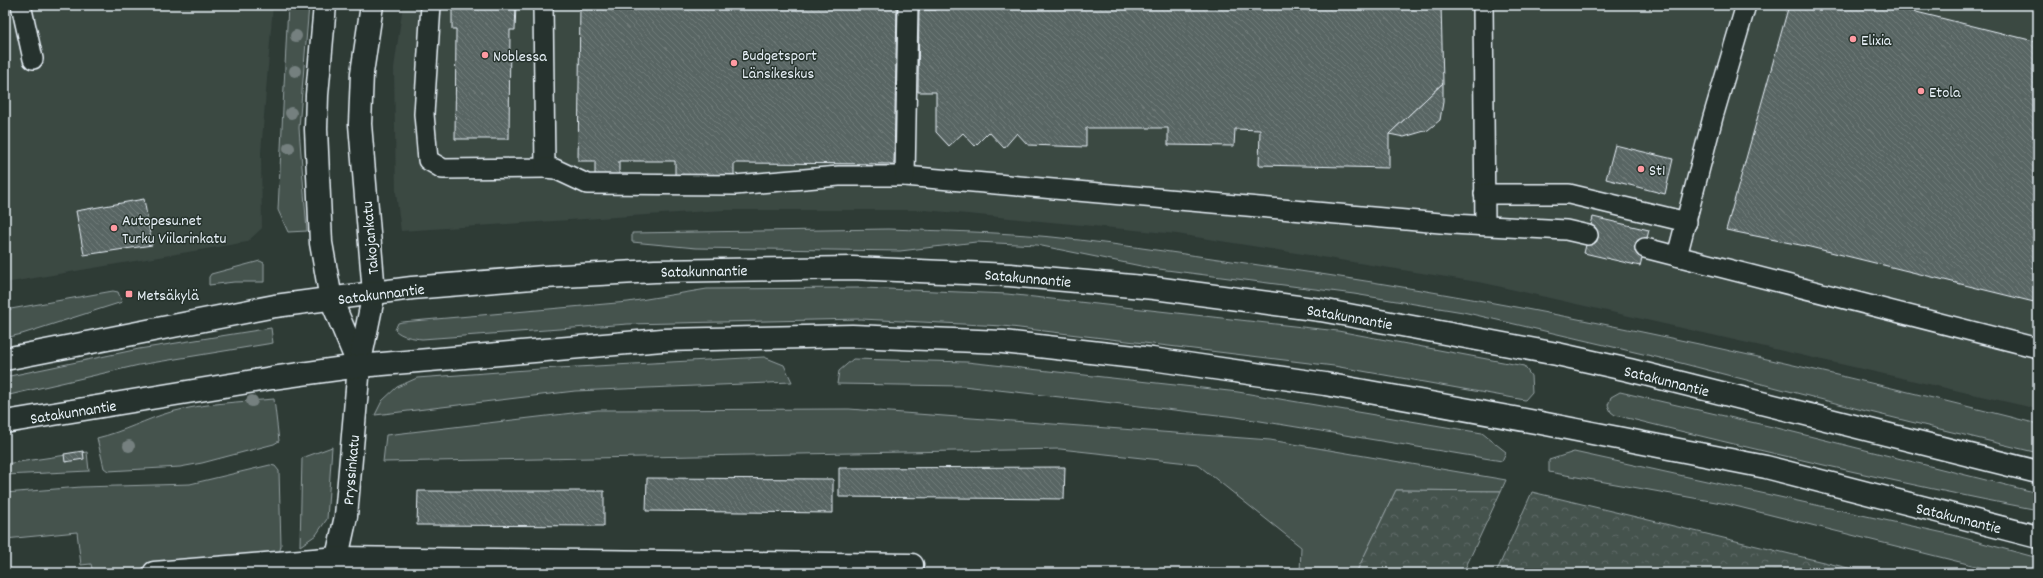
<svg xmlns="http://www.w3.org/2000/svg" width="2043" height="578" font-family="Dekko,sans-serif">
<style>
.built{fill:#3b4843}
.green{fill:#45524e;stroke:#96a2a3}
.forest{fill:url(#forest-crowns);stroke:#96a2a3}
.building{fill:url(#building-back-hatch);stroke:#e8f1f8}
.lines{fill:none;stroke-linecap:round;stroke-linejoin:round}
.service-casing{stroke:#e8f1f8;stroke-width:22}
.minor-casing{stroke:#e8f1f8;stroke-width:25}
.secondary-casing{stroke:#e8f1f8;stroke-width:25}
.service{stroke:#26332d;stroke-width:19}
.minor{stroke:#26332d;stroke-width:22}
.secondary{stroke:#26332d;stroke-width:22}
.tree{fill:#75807f}
.poi-dot{fill:#ff9aa2;stroke:#26332d;stroke-width:1.5}
.labels{text-anchor:middle;stroke-width:3;stroke-linejoin:round;paint-order:stroke}
.poi-label{font-size:16px;fill:#e8f1f8;stroke:#26332d;text-anchor:start}
.street-label{font-size:16px;fill:#e8f1f8;stroke:#26332d}
</style>
<defs>
<pattern id="forest-crowns" width="20" height="18" patternUnits="userSpaceOnUse"><rect width="20" height="18" fill="#45524e"/><path d="M2 6a3 3 0 1 1 6 0M12 15a3 3 0 1 1 6 0" fill="none" stroke="#606b68"/></pattern>
<pattern id="building-back-hatch" width="6" height="6" patternUnits="userSpaceOnUse"><rect width="6" height="6" fill="#596563"/><path d="M-1 5l2 2M0 0l6 6M5-1l2 2" fill="none" stroke="#717c7a"/></pattern>
</defs>
<rect width="100%" height="100%" fill="#2e3b35"/>
<filter id="ink" filterUnits="userSpaceOnUse"><feTurbulence type="fractalNoise" baseFrequency=".025" numOctaves="2"/><feDisplacementMap in="SourceGraphic" scale="8" xChannelSelector="R" yChannelSelector="G"/><feConvolveMatrix kernelMatrix="1 2 1 2 8 2 1 2 1" color-interpolation-filters="sRGB"/></filter>
<g filter="url(#ink)">
<g class="built">
<path d="M 39,5 L 273,5 L 261,153 L 262,228 L 247,242 L 5,283 L 5,13 Z"/>
<path d="M 403,5 L 2038,5 L 2038,409 L 1484,283 L 1177,234 L 925,210 L 724,210 L 401,231 L 396,193 L 394,68 Z"/>
</g>
<g class="green">
<path d="M 288,5 L 309,5 L 299,128 L 307,231 L 288,232 L 278,210 Z"/>
<path d="M 888,229 C 943,231 998,232 1052,237 C 1128,245 1204,257 1279,268 C 1535,304 1788,361 2038,424 L 2038,453 L 1866,411 L 1673,361 L 1463,312 L 1354,294 L 1151,268 L 1037,245 L 976,242 L 900,251 L 696,248 L 632,242 L 632,233 Z"/>
<path d="M 260,261 L 264,263 L 264,282 L 234,282 L 209,285 L 209,277 L 211,274 Z"/>
<path d="M 863,288 L 1007,294 L 1338,331 L 1524,366 L 1531,376 L 1532,392 L 1525,400 L 1334,366 L 1003,326 L 861,319 L 628,324 L 422,339 C 413,338 402,337 395,330 L 398,323 L 402,322 L 628,302 L 707,289 Z"/>
<path d="M 113,291 L 118,292 L 122,302 L 22,334 L 5,338 L 5,310 Z"/>
<path d="M 271,328 L 273,343 L 139,365 L 5,396 L 5,377 L 139,349 Z"/>
<path d="M 764,357 L 784,365 L 792,382 L 575,391 L 375,415 L 382,401 L 397,387 L 417,378 L 540,369 Z"/>
<path d="M 853,359 L 967,362 L 1238,392 L 1482,433 L 1506,452 L 1502,461 L 1236,417 L 963,386 L 837,384 L 839,371 Z"/>
<path d="M 1620,392 L 1777,428 L 2038,493 L 2038,510 C 1896,483 1756,450 1615,415 L 1611,412 L 1608,405 L 1611,397 Z"/>
<path d="M 274,399 L 279,441 L 274,444 L 202,463 L 180,467 L 108,471 L 104,468 L 97,438 C 123,432 146,419 171,412 C 205,403 240,402 274,399 Z"/>
<path d="M 849,409 L 1270,440 L 1506,480 L 1501,491 L 1396,490 L 1356,573 L 1300,573 L 1301,547 L 1197,464 L 1060,449 L 383,462 L 386,435 L 598,410 Z"/>
<path d="M 332,447 L 327,519 L 316,535 L 300,546 L 302,458 Z"/>
<path d="M 87,452 L 89,471 L 5,475 L 5,464 Z"/>
<path d="M 1574,452 L 1953,535 L 2038,558 L 2038,573 L 2004,573 L 1727,504 L 1549,472 L 1549,460 Z"/>
<path d="M 270,465 L 275,466 L 279,471 L 281,546 L 274,573 L 93,573 L 91,564 L 81,565 L 77,532 L 5,539 L 5,493 L 81,487 L 190,484 Z"/>
</g>
<g class="forest">
<path d="M 1396,490 L 1501,491 L 1463,573 L 1356,573 Z"/>
<path d="M 1532,492 L 1869,573 L 1496,573 Z"/>
</g>
<g class="building">
<path d="M 452,5 L 516,5 L 515,30 L 510,30 L 509,139 L 455,139 L 456,29 L 452,29 Z"/>
<path d="M 580,5 L 897,5 L 894,164 L 734,163 L 734,177 L 675,176 L 675,161 L 619,161 L 619,176 L 595,175 L 595,161 L 578,161 Z"/>
<path d="M 937,5 L 1441,5 L 1443,83 L 1389,134 L 1389,168 L 1259,165 L 1260,130 L 1235,129 L 1234,146 L 1168,145 L 1168,128 L 1086,128 L 1086,147 L 1028,145 L 1017,133 L 1004,148 L 989,132 L 975,146 L 963,133 L 949,146 L 936,132 L 936,92 L 918,92 L 919,10 L 936,10 Z"/>
<path d="M 1789,5 L 1888,5 L 2038,42 L 2038,303 L 1810,247 L 1726,230 Z"/>
<path d="M 1443,83 L 1443,102 L 1440,120 L 1428,130 L 1404,137 L 1389,134 Z"/>
<path d="M 1615,145 L 1673,159 L 1665,194 L 1606,179 Z"/>
<path d="M 144,199 L 152,245 L 84,255 L 76,211 Z"/>
<path d="M 1593,217 L 1649,230 L 1640,266 L 1584,253 Z"/>
<path d="M 83,451 L 84,459 L 65,462 L 64,454 Z"/>
<path d="M 1065,467 L 1064,499 L 839,497 L 839,468 Z"/>
<path d="M 647,478 L 833,479 L 833,513 L 646,511 Z"/>
<path d="M 418,491 L 604,491 L 604,526 L 417,525 Z"/>
</g>
<g class="lines">
<defs>
<g id="service">
<path d="M 21,5 L 33,59"/>
<path d="M 431,5 L 424,114 L 428,160 L 443,169 L 545,168 L 543,5"/>
<path d="M 1483,5 L 1485,225"/>
<path d="M 545,168 L 555,169 L 587,184 L 735,185 L 839,176 L 905,176 L 1452,224 L 1566,230 L 1588,235"/>
<path d="M 905,176 L 908,5"/>
<path d="M 1484,194 L 1569,194 L 1687,222"/>
<path d="M 1645,248 L 2038,348"/>
<path d="M 1677,256 L 1713,117 L 1746,5"/>
</g>
<g id="minor">
<path d="M 325,5 L 317,95 L 316,129 L 321,243 L 331,299 L 359,366"/>
<path d="M 334,571 L 346,516 L 359,366 L 374,293 L 360,124 L 362,73 L 372,5"/>
<path d="M 154,573 L 338,558 L 912,565"/>
</g>
<g id="secondary">
<path d="M 5,359 L 275,306 L 412,288 L 544,277 L 655,271 L 852,268 L 1010,275 L 1154,288 L 1321,310 L 1557,354 L 1629,370 L 2038,472"/>
<path d="M 5,422 L 272,378 L 359,366 L 662,340 L 852,336 L 1003,342 L 1152,359 L 1325,384 L 1541,423 L 1766,467 L 2038,537"/>
</g>
</defs>
<use href="#service" class="service-casing"/>
<use href="#minor" class="minor-casing"/>
<use href="#secondary" class="secondary-casing"/>
<use href="#service" class="service"/>
<use href="#minor" class="minor"/>
<use href="#secondary" class="secondary"/>
</g>
<g class="tree">
<circle cx="296" cy="36" r="6"/>
<circle cx="295" cy="71" r="6"/>
<circle cx="291" cy="113" r="6"/>
<circle cx="289" cy="148" r="6"/>
<circle cx="252" cy="401" r="6"/>
<circle cx="129" cy="446" r="6"/>
</g>
</g>
<g class="poi-dot">
<circle cx="1853" cy="39" r="4"/>
<circle cx="485" cy="55" r="4"/>
<circle cx="734" cy="63" r="4"/>
<circle cx="1921" cy="91" r="4"/>
<circle cx="1641" cy="169" r="4"/>
<circle cx="114" cy="228" r="4"/>
<rect x="125" y="290" width="8" height="8" rx="2"/>
</g>
<g class="labels">
<g class="poi-label">
<text x="1861" y="45">Elixia</text>
<text x="742" y="60">Budgetsport<tspan x="742" dy="18">Länsikeskus</tspan></text>
<text x="493" y="61">Noblessa</text>
<text x="1929" y="97">Etola</text>
<text x="1649" y="175">St1</text>
<text x="122" y="225">Autopesu.net<tspan x="122" dy="18">Turku Viilarinkatu</tspan></text>
<text x="137" y="300">Metsäkylä</text>
</g>
<g class="street-label">
<text transform="translate(369 238) rotate(-95)" y="6">Takojankatu</text>
<text transform="translate(704 270) rotate(-1)" y="6">Satakunnantie</text>
<text transform="translate(1028 277) rotate(5)" y="6">Satakunnantie</text>
<text transform="translate(381 293) rotate(-7)" y="6">Satakunnantie</text>
<text transform="translate(1350 316) rotate(10)" y="6">Satakunnantie</text>
<text transform="translate(1667 380) rotate(14)" y="6">Satakunnantie</text>
<text transform="translate(73 411) rotate(-9)" y="6">Satakunnantie</text>
<text transform="translate(350 470) rotate(-85)" y="6">Pryssinkatu</text>
<text transform="translate(1959 517) rotate(14)" y="6">Satakunnantie</text>
</g>
</g>
<rect width="2043" height="578" fill="none" stroke="#26332d" stroke-width="20"/>
<rect x="10" y="10" width="2023" height="558" fill="none" stroke="#e8f1f8" stroke-width="1.5" filter="url(#ink)"/>
</svg>
